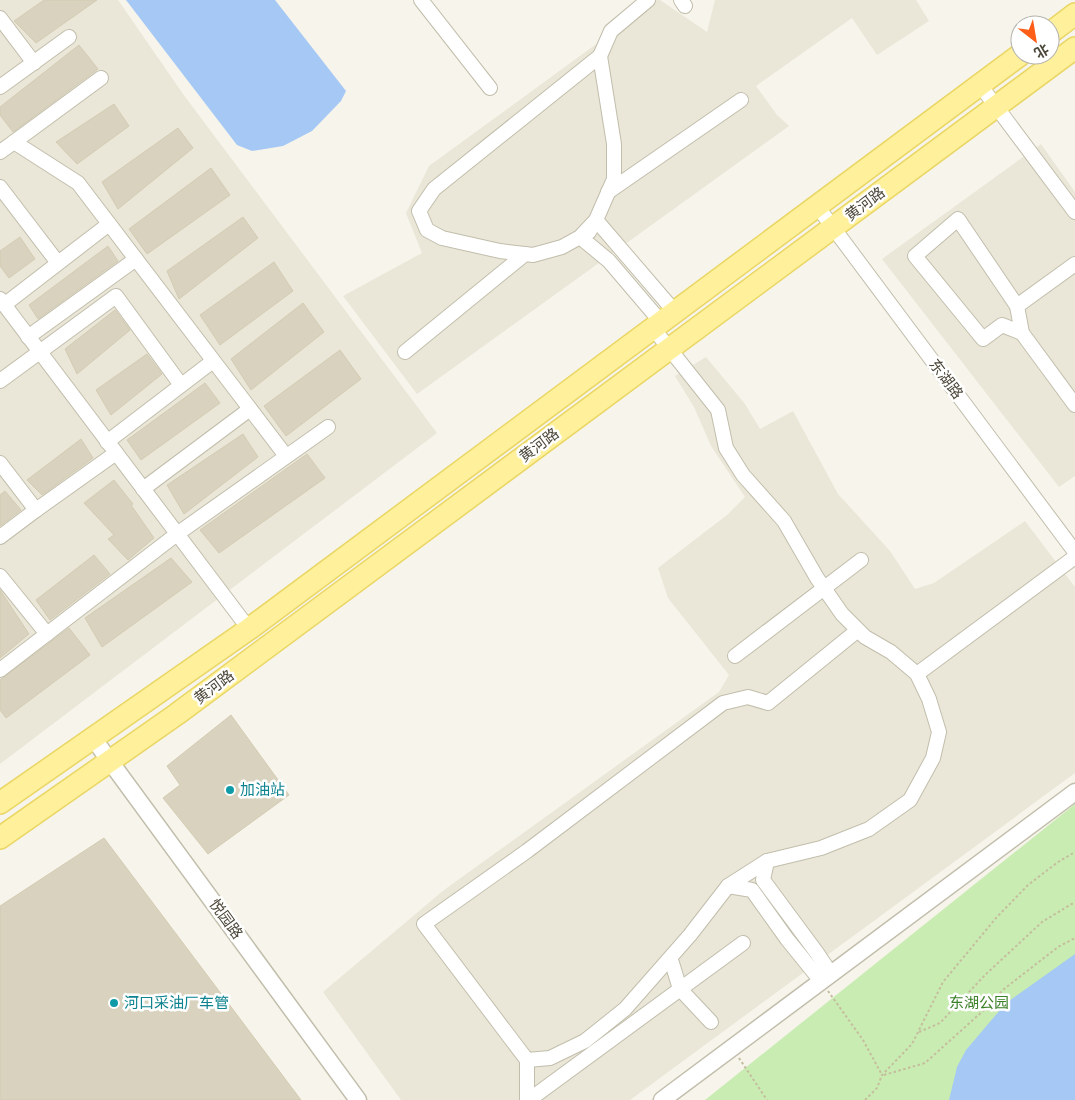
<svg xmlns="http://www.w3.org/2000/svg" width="1075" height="1100" font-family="Mulish,'Noto Sans SC',sans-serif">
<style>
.residential{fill:#eae7d8}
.green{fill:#c9ecb2}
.water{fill:#a5c8f4}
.building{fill:#d8d2bf;stroke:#d4cbb2}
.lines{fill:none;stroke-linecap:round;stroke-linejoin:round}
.minor-casing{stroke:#c2beac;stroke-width:16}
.tertiary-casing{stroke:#c2beac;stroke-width:19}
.primary-casing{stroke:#ead664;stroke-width:24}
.path{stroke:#c5bd9d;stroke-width:2;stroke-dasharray:2.5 2.5;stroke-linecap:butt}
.minor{stroke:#fff;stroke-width:14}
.tertiary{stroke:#fff;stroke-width:16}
.primary{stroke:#fff19b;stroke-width:21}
.culture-dot{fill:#0f9aa8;stroke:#fff;stroke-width:2}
.labels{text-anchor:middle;stroke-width:5;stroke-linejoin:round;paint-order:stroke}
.street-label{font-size:15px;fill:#4b4638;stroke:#fff}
.culture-label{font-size:15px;fill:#0d838f;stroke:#fff;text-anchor:start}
.park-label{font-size:15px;fill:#3b8127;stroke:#fff}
</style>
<rect width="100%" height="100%" fill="#f6f4eb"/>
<g class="residential">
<path d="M 0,0 L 118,0 L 183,94 L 437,433 L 0,764 Z"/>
<path d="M 645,0 L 660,0 L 707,32 L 715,0 L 916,0 L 929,21 L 877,55 L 852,18 L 756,86 L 777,115 L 789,126 L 417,394 L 343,296 L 422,253 L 406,213 L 429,166 L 599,42 Z"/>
<path d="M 1041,144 L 1075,192 L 1075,476 L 1059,487 L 882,259 Z"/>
<path d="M 706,357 L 745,404 L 760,429 L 793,411 L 838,494 L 890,551 L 915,589 L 934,583 L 1025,521 L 1075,587 L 1075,773 L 630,1100 L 401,1100 L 323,992 L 444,890 L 719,692 L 729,675 L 668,598 L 658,568 L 727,515 L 745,497 L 711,446 L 694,407 L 675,376 Z"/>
</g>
<path class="green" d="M 1075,804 L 1075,1100 L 705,1100 Z"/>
<g class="water">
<path d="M 126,0 L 275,0 L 346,91 L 341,101 L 312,131 L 283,146 L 252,151 L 237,145 Z"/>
<path d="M 1075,954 L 1075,1100 L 949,1100 L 957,1067 L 966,1050 L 1006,1003 Z"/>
</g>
<g class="building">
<path d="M 44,0 L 97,0 L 36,43 L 14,21 Z"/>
<path d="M 79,45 L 98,69 L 13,132 L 0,115 L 0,107 Z"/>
<path d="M 114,104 L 129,126 L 77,164 L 56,142 Z"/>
<path d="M 178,128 L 193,148 L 118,209 L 102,182 Z"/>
<path d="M 211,168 L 230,195 L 147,254 L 129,229 Z"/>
<path d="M 243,217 L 258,238 L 179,299 L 167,271 Z"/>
<path d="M 20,237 L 35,259 L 9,278 L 0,266 L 0,251 Z"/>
<path d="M 108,246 L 118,261 L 38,319 L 29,305 Z"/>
<path d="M 274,262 L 293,291 L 220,345 L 200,315 Z"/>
<path d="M 303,303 L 324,332 L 251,390 L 231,359 Z"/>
<path d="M 115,310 L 130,330 L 77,374 L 65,349 Z"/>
<path d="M 340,350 L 361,379 L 286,436 L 264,406 Z"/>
<path d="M 147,354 L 162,374 L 111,415 L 96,390 Z"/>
<path d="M 205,383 L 220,403 L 141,460 L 127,440 Z"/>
<path d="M 243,434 L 258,457 L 184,514 L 167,485 Z"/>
<path d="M 81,439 L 93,458 L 42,495 L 27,480 Z"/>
<path d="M 307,454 L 325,478 L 219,553 L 200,530 Z"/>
<path d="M 114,480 L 133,504 L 131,505 L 154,538 L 128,560 L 108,539 L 114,535 L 84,503 Z"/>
<path d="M 5,491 L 21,510 L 0,526 L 0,495 Z"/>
<path d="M 94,555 L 110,574 L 50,620 L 36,600 Z"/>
<path d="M 171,558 L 192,582 L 102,647 L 85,618 Z"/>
<path d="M 0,590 L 29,634 L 0,658 Z"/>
<path d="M 69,628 L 90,655 L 6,718 L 0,710 L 0,680 Z"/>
<path d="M 231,715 L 289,795 L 208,854 L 163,798 L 180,785 L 167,766 Z"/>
<path d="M 104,838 L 301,1100 L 0,1100 L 0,906 Z"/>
</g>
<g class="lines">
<defs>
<g id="minor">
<path d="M 421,0 L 490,88"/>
<path d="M 681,0 L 685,6"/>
<path d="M 0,18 L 34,63"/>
<path d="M 600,56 L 611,31 L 648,0"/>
<path d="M 980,85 L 1075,212"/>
<path d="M 0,87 L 69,37"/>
<path d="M 14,142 L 101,78"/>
<path d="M 0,152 L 14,142 L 78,183 L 286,456"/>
<path d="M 0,187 L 58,263 L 109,224 L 4,305"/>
<path d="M 608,192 L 741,100"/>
<path d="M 817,206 L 1075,552"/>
<path d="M 1075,264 L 1017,306 L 1022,333 L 1075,405"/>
<path d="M 0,299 L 249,629"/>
<path d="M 1017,306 L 958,219 L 915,256 L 983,339 L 1002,325 L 1022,333"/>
<path d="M 661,322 L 609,261 L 580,237 L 596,220 L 589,232 L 562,247 L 533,255 L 500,251 L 442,238 L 427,230 L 419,211 L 434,189 L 600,56 L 614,144 L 614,179 L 596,220 L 675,312"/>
<path d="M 653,328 L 718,410 L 726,448 L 743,475 L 784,521 L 817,578 L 842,614 L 865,637 L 891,652 L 917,674 L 929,699 L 939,732 L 933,758 L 910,800 L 869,829 L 821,848 L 767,861 L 728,886 L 690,935 L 625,1009 L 585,1041 L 550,1058 L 527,1060 L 424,924 L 527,851 L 723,703 L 748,697 L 768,703 L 858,630"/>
<path d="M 28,337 L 136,259"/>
<path d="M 405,352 L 525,254"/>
<path d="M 0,381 L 116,296 L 181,385"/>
<path d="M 107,442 L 213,361"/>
<path d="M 0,463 L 36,510 L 0,537"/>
<path d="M 143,489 L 250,409"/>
<path d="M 36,510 L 116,453"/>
<path d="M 0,576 L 47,634"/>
<path d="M 735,656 L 861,560"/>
<path d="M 0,670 L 177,534 L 328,427"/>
<path d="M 917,674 L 1075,557"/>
<path d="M 767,861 L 763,880 L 817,953 L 831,974"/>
<path d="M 728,886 L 752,890 L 787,939 L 821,981"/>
<path d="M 672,963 L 680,989 L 711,1022"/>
<path d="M 527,1100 L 527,1060"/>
<path d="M 529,1100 L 743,943"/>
</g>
<g id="tertiary">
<path d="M 93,738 L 358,1100"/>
<path d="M 662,1100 L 1075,792"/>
</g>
<g id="primary">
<path d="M 1050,33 L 1075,14"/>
<path d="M 0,803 L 249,629 L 1020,55"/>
<path d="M 0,838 L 177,714 L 1075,48"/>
</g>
</defs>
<use href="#minor" class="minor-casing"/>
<use href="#tertiary" class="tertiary-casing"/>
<use href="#primary" class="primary-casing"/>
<g class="path">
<path d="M 828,991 L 863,1040 L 882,1075"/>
<path d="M 919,1032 L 940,1023 L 985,975 L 1042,922 L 1075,902"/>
<path d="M 739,1058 L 767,1100"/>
<path d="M 884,1075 L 925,1063 L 984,1010 L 1004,989 L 1058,947 L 1075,938"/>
<path d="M 865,1100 L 877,1088 L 882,1075 L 912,1044 L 943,982 L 996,918 L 1028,885 L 1058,862 L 1075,852"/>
</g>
<use href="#minor" class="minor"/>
<use href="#tertiary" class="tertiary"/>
<use href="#primary" class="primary"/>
</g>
<g class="culture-dot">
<circle cx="230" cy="790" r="5"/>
<circle cx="114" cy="1003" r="5"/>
</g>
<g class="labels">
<g class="street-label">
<text transform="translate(865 204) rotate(-37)" y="5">黄河路</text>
<text transform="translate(946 379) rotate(53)" y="5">东湖路</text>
<text transform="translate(539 445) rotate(-37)" y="5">黄河路</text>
<text transform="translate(214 687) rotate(-37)" y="5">黄河路</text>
<text transform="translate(226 919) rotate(54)" y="5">悦园路</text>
</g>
<g class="culture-label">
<text x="240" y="795">加油站</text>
<text x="124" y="1008">河口采油厂车管</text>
</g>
<g class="park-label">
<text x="979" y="1008">东湖公园</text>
</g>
</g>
<g transform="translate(1035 40) rotate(149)"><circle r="24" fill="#ffffff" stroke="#b7b5af"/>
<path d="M0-4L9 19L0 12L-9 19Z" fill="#ff5e19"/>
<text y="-8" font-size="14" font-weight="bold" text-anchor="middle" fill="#4b4638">北</text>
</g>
</svg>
